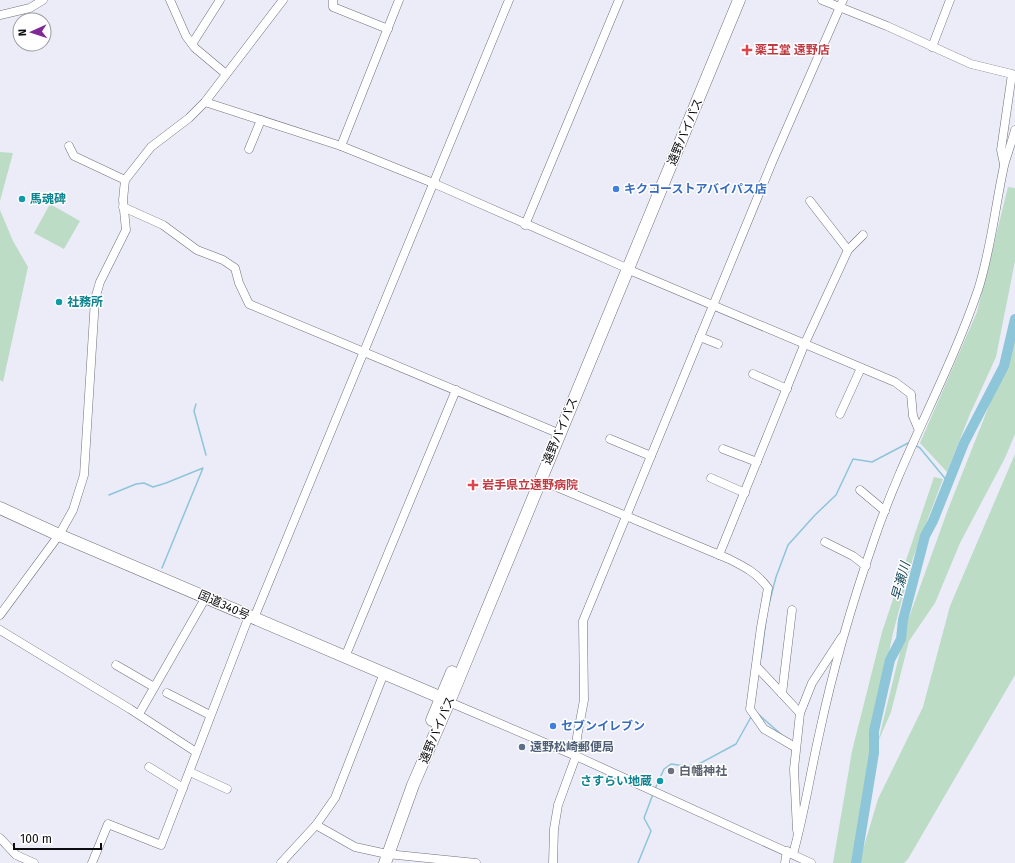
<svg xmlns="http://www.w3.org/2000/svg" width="1015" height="863" font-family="'Fira Sans','Noto Sans JP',sans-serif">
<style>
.green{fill:#bcdcc5}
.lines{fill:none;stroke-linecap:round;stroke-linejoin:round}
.stream{stroke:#8dc5d9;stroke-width:1.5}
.river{stroke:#8dc5d9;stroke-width:10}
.minor-casing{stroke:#71717c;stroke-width:9}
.highway-casing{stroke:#71717c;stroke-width:13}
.minor{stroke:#fff;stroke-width:8}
.highway{stroke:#fff;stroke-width:12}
.health-dot{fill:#e0444e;stroke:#fff;stroke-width:1.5}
.shop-dot{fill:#3f7fe0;stroke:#fff;stroke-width:1.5}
.culture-dot{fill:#0f9aa8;stroke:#fff;stroke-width:1.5}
.service-dot{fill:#5c6f8a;stroke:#fff;stroke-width:1.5}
.worship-dot{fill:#6b7280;stroke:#fff;stroke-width:1.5}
.labels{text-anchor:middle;stroke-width:3;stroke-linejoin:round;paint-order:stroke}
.health-label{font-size:12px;font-weight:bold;fill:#be3a42;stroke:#fff;text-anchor:start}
.street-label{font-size:12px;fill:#0d0d11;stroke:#fff}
.shop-label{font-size:12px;font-weight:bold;fill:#366cbe;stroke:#fff;text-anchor:start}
.culture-label{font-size:12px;font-weight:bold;fill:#0d838f;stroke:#fff;text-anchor:start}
.service-label{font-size:12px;font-weight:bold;fill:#4e5e75;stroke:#fff;text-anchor:start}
.worship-label{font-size:12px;font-weight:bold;fill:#5b616d;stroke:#fff;text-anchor:start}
.water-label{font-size:13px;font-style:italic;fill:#194958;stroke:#fff}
</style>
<rect width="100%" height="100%" fill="#ececf9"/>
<g class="green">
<path d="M 0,152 L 13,153 L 0,201 Z"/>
<path d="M 1008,187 L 1015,188 L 1015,261 L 996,357 L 970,414 L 947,472 L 920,443 L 977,312 Z"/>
<path d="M 50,204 L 80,221 L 64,249 L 34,233 Z"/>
<path d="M 0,210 L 13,241 L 28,267 L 3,382 L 0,380 Z"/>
<path d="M 1015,340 L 1015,434 L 1005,458 L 960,543 L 935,603 L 909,641 L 891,712 L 878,742 L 907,623 L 947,512 Z"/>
<path d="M 1015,454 L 1015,675 L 908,859 L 904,863 L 859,863 L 878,799 L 923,707 L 950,606 Z"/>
<path d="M 934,477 L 943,479 L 913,558 L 893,633 L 872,732 L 862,819 L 852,863 L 833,863 L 852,751 L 882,632 Z"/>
</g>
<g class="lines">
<g class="stream">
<path d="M 196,404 L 194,411 L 206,455"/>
<path d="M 915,445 L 920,448 L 948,482"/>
<path d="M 109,495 L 136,484 L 144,483 L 153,487 L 166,483 L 203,468 L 162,568"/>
<path d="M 768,608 L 776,577 L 788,545 L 815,515 L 836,495 L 853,459 L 872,462 L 910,442"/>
<path d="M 761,658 L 766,620"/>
<path d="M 757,713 L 783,736"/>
<path d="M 655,789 L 664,769 L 671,764 L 685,766 L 697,765 L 736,744 L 751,717"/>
<path d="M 638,863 L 651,831 L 644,818 L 653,794"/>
</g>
<path class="river" d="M 856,863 L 874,753 L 874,731 L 890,660 L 901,639 L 903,620 L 925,536 L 933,521 L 964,443 L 1004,366 L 1015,319"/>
<defs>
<g id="minor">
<path d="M 170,0 L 186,36 L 195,48 L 226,74"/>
<path d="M 333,0 L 333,7 L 388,29"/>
<path d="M 822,0 L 887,26 L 971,64 L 1012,74 L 1001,150 L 1004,164"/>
<path d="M 0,15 L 30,8 L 43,0"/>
<path d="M 192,44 L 220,0"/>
<path d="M 932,47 L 950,0"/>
<path d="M 205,102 L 341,146 L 433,183 L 622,266"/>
<path d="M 69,146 L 74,156 L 125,180"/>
<path d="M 341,146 L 399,0"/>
<path d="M 249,149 L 261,120"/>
<path d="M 123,207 L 163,225 L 197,250 L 223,260 L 235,268 L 239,283 L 249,304 L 553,431"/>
<path d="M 525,225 L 619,0"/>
<path d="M 848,250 L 863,235"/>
<path d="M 627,269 L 895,382 L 911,394 L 913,416 L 918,428"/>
<path d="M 700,337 L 718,344"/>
<path d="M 753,374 L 787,389"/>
<path d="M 840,414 L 861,368"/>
<path d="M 610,439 L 651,456"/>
<path d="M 723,449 L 757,462"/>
<path d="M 711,478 L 745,493"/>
<path d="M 540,480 L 729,559 C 745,567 757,573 768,588 L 761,627 L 750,709 L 764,729 L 795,747"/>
<path d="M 860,490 L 885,511"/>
<path d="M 825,542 L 853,556 L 866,566"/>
<path d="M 719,555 L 805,343 L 848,250 L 810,201"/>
<path d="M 0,615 L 59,535 L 73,510 L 84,475 L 95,299 L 100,282 L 126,230 L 123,200 L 125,180 L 151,147 L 189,118 L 205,102 L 283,0"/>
<path d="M 254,618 L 509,0"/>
<path d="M 0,630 L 130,709 L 196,752"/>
<path d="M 345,657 L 456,390"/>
<path d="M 116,665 L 154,687"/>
<path d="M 756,666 L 800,713"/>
<path d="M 167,693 L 210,715"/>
<path d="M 782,694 L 792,610"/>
<path d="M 449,702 L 576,756 L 811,863"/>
<path d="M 139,714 L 206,597"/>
<path d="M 149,767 L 183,788"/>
<path d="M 190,772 L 227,789"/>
<path d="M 316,825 L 355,847 L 387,854 L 476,863"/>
<path d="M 797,830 L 794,769 L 800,713 L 812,683 L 842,637"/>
<path d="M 0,838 L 16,855 L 34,863"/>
<path d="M 793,854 C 804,815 810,775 819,735 C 833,669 852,603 874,540 C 903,454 949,375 978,290 C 991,250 995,207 1004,166 C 1007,154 1012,142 1015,130"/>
<path d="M 92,863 L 108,824 L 161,845 L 249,616"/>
<path d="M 281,863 L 316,825 L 335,798 L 384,673"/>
<path d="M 553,863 L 554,829 L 558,805 L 576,756 L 577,737 L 584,700 L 583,621 L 773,160 L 843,0"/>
<path d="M 785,863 L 787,851"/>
</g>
<g id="highway">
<path d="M 0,508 L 59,535 L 449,701"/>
<path d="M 432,720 L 452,672"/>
<path d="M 385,863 L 413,785 L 449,702 L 739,0"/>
</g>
</defs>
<use href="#minor" class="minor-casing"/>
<use href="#highway" class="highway-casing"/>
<use href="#minor" class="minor"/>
<use href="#highway" class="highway"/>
</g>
<g class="health-dot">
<path d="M745 44h4v4h4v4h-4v4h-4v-4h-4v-4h4z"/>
<path d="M471 479h4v4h4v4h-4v4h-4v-4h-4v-4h4z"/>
</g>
<g class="shop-dot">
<circle cx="616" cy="189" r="4"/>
<circle cx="553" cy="726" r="4"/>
</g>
<g class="culture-dot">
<circle cx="22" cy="199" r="4"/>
<circle cx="59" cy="302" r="4"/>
<circle cx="660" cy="781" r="4"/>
</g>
<circle class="service-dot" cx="522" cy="747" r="4"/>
<circle class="worship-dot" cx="671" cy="771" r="4"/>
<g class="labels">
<g class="health-label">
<text x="755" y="54">薬王堂 遠野店</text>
<text x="482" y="489">岩手県立遠野病院</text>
</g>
<g class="street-label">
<text transform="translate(685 132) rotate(-67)" y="4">遠野バイパス</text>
<text transform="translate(560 431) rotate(-67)" y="4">遠野バイパス</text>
<text transform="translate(224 605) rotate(24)" y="4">国道340号</text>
<text transform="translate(437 730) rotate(-67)" y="4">遠野バイパス</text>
</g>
<g class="shop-label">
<text x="624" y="193">キクコーストアバイパス店</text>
<text x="561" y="730">セブンイレブン</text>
</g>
<g class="culture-label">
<text x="30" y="203">馬魂碑</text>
<text x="67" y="306">社務所</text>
<text x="652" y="785" text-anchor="end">さすらい地蔵</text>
</g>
<g class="service-label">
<text x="530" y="751">遠野松崎郵便局</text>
</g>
<g class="worship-label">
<text x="679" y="775">白幡神社</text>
</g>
<g class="water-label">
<text transform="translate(900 581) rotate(-75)" y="5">早瀬川</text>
</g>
</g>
<g transform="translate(32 32) rotate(267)"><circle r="19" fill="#ffffff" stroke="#9e9ea0"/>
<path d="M0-3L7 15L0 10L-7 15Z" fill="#802896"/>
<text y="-6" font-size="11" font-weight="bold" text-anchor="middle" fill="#0d0d11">N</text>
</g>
<path d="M14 843v6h87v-6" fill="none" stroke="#0d0d11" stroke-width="2"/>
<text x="20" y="843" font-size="12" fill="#0d0d11" stroke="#ffffff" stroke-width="3" paint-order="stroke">100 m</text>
</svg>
